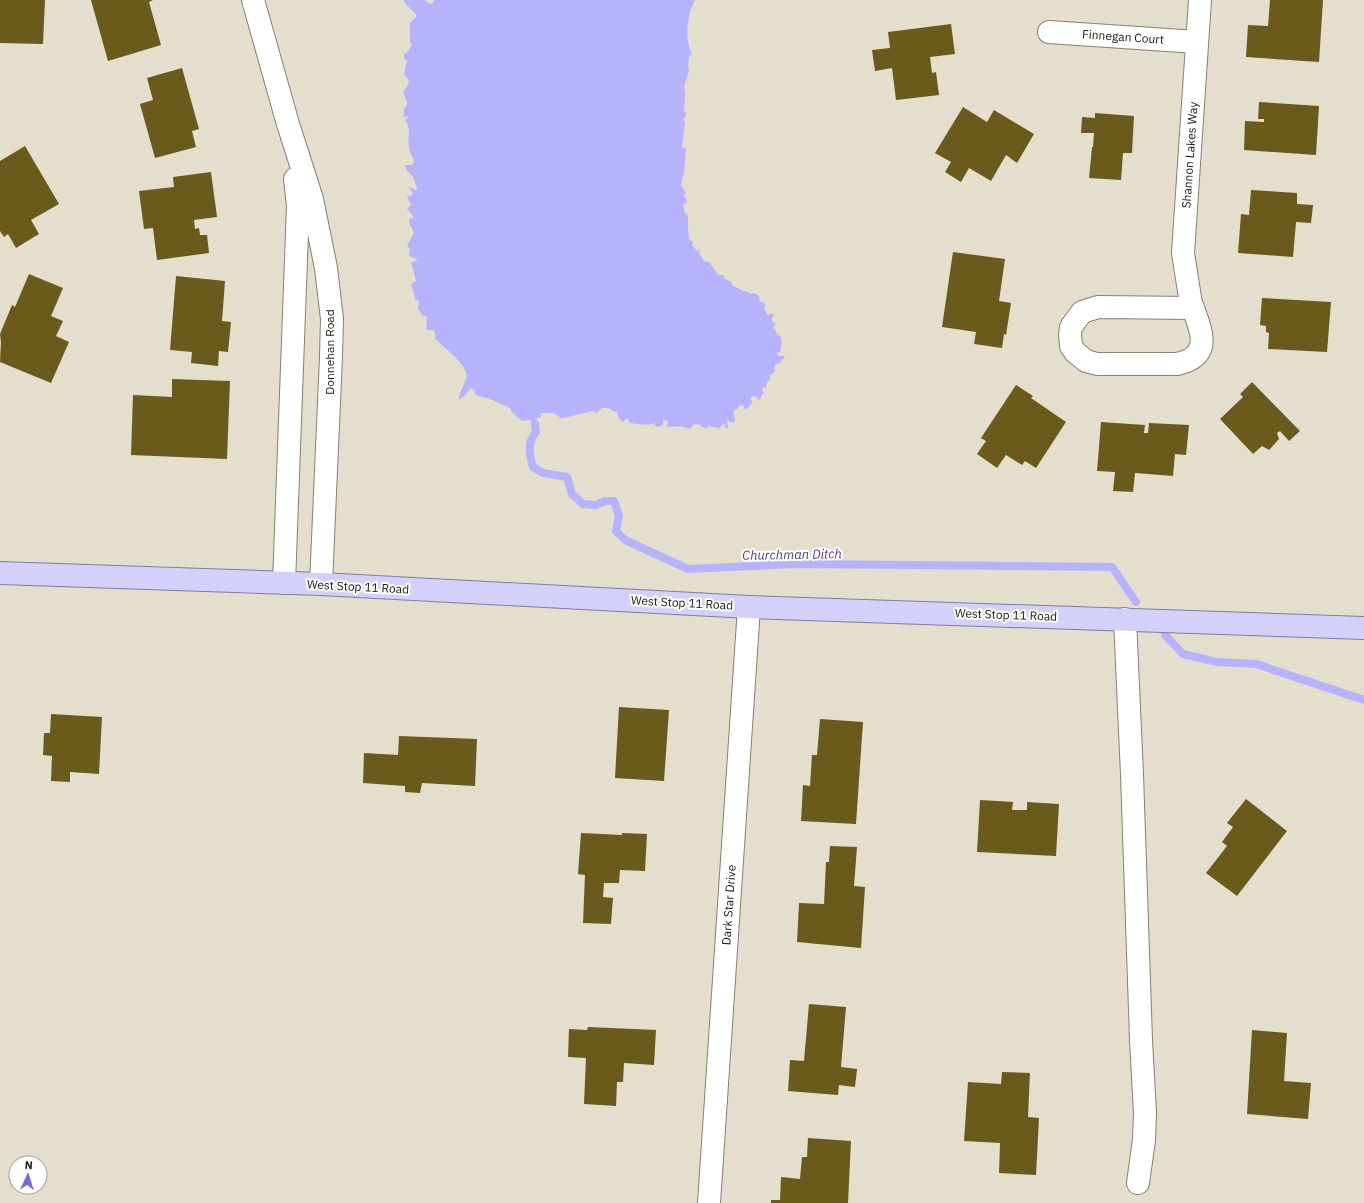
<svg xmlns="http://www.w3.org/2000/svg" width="1364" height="1203" font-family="'IBM Plex Sans',sans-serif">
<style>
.water{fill:#b6b3fc}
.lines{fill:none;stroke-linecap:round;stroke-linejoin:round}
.stream{stroke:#b6b3fc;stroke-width:8}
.building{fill:#6a5a1c}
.minor-casing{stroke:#868171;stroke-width:24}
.major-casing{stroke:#7e7ca5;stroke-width:24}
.minor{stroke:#fff;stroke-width:22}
.major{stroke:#d3d1f9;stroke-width:22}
.labels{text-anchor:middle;stroke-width:4;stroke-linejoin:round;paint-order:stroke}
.street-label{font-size:12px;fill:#191711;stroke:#fff}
.water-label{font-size:13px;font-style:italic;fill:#4b4093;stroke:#fff}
</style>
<rect width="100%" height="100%" fill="#e4decc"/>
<path class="water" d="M 404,0 L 425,0 L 427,2 L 432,4 L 434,0 L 695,0 C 687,15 684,39 692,54 L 689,57 L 688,65 L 689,71 L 684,87 L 685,93 L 684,112 L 686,112 L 686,116 L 683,120 L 685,122 L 682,147 L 686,149 L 684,173 L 681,185 L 686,193 L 684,195 L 685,198 L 686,198 L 687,203 L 683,204 C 685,210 683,212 688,216 L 688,227 L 689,239 L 693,242 L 692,245 L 697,251 L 700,248 L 699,253 L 705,262 L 709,262 L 718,275 L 723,275 L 726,280 L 731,281 L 732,285 L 743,291 L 748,292 L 751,294 L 754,293 L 759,296 L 760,302 L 763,302 L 765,305 L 764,310 L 766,311 L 767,315 L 775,313 L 772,318 L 772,322 L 776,323 L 773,328 L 775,329 L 777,335 L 780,336 L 782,342 L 780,352 L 777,353 L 779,356 L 785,356 L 780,363 L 776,364 L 774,368 L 775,372 L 770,375 L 770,380 L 767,382 L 766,387 L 762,388 L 764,394 L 762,394 L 760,400 L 758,399 L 757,397 L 753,396 L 750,399 L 753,402 L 748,408 L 744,409 L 744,406 L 740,405 L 737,409 L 734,410 C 733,415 735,417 735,421 L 733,423 L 727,420 L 728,428 L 725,428 L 725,425 L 723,423 L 720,428 L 710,427 L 709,424 L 707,428 L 702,427 L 701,425 L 694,424 L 690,429 L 681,426 L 667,427 L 668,421 L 663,420 L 663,425 L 658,427 L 654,425 L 656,423 C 647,426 638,424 630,423 L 627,418 L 623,422 L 619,419 L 617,412 L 613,411 L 608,408 L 602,408 L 597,413 L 593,411 L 564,418 L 561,418 L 553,413 L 541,413 L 541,417 L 537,418 L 535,424 L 530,420 L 522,421 L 512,412 L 510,408 L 490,399 L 475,395 L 475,391 L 471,388 L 464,396 L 459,400 C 459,392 464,386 466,379 C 470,365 443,348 435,338 L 435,331 L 426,329 L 427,317 L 422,315 L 418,309 L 419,300 L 416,301 L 411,284 L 416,281 L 411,262 L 416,261 L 417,259 L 409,256 L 410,249 L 407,246 L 414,233 L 410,225 L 409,220 L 414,217 L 407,209 L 411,205 L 407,196 L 411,196 L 413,193 L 408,187 L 416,190 L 417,188 C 415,184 415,183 414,179 C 412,173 406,173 405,165 L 413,165 L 414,160 C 412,157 410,153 409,148 C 407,138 412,129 405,120 L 409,116 L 404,117 L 404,109 C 410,103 406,99 403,93 L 409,83 L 408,79 L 404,75 L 407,60 L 404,59 L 404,54 L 407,53 L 412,45 L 410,42 L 410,23 L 417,16 C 413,10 408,7 404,2 Z"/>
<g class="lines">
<g class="stream">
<path d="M 535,424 L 536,432 C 527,443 529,454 533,467 L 543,473 L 567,477 L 572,494 L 583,504 L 596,505 L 605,501 L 614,501 L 619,516 L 616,531 L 625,540 L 688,569 L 795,564 L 1112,567 L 1136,602"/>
<path d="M 1165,635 L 1183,654 L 1217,662 L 1256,664 L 1364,700"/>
</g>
</g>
<g class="building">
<path d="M 0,0 L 45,0 L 43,44 L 0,43 Z"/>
<path d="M 91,0 L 153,0 L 149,2 L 161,45 L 108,61 Z"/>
<path d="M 1270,0 L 1323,0 L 1319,62 L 1246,57 L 1248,25 L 1268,26 Z"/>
<path d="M 951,24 L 955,54 L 930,57 L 932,73 L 936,72 L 939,95 L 896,100 L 892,68 L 875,71 L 872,50 L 890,48 L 888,32 Z"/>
<path d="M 182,68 L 199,129 L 192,131 L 196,147 L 155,158 L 140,104 L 153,100 L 147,78 Z"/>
<path d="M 1259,102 L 1319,106 L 1316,155 L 1244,150 L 1245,121 L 1264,122 L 1264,119 L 1258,119 Z"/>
<path d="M 963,107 L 987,122 L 994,110 L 1034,134 L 1017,163 L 1006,155 L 991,181 L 969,168 L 961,182 L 945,172 L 951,162 L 935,153 Z"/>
<path d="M 1095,113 L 1134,116 L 1132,153 L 1123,153 L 1121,180 L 1089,178 L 1092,147 L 1093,147 L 1094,133 L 1081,133 L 1082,117 L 1095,118 Z"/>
<path d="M 25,146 L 59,204 L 31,220 L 39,234 L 16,248 L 8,234 L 4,237 L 0,231 L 0,161 Z"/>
<path d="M 211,172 L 217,217 L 194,220 L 195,229 L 199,228 L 200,235 L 207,235 L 209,253 L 157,260 L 153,228 L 144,229 L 139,191 L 174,187 L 173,177 Z"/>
<path d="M 1251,190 L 1297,193 L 1297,204 L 1313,205 L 1311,223 L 1296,222 L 1293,257 L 1238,253 L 1241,214 L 1249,215 Z"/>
<path d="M 953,252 L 1005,259 L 999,301 L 1011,303 L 1006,335 L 1004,334 L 1002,348 L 974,344 L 976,332 L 942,327 Z"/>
<path d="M 29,274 L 63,288 L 51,316 L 63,321 L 56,336 L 69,342 L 51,383 L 0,362 L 1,342 L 0,334 L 12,305 L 15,307 Z"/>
<path d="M 176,276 L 225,281 L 222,321 L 231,322 L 228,352 L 219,351 L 218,366 L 191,363 L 192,352 L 170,350 Z"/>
<path d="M 1262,298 L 1331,302 L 1327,352 L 1268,349 L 1269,333 L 1266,332 L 1266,326 L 1260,325 Z"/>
<path d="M 172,379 L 230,381 L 227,459 L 131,455 L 133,395 L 172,397 Z"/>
<path d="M 1252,382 L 1300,431 L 1289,441 L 1280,431 L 1277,433 L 1279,439 L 1269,450 L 1262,446 L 1253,454 L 1220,419 L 1243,397 L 1240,394 Z"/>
<path d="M 1016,385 L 1033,396 L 1031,398 L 1066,422 L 1036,468 L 1025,461 L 1022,465 L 1006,455 L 997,468 L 977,454 L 986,441 L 981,438 Z"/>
<path d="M 1101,422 L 1145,425 L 1144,433 L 1148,433 L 1149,423 L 1189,425 L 1186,455 L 1175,454 L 1173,476 L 1135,473 L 1133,492 L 1113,491 L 1115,472 L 1097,471 Z"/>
<path d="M 619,707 L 669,710 L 664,781 L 615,778 Z"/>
<path d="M 51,714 L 102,717 L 99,774 L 70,772 L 70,782 L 51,781 L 52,756 L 43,755 L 44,733 L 50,733 Z"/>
<path d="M 820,719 L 863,722 L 856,824 L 801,821 L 803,785 L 810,786 L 812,755 L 817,755 Z"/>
<path d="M 399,736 L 477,739 L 475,786 L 422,783 L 420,793 L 405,792 L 405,786 L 363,783 L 364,753 L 398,755 Z"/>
<path d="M 1246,799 L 1287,831 L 1237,896 L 1206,873 L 1227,846 L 1222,842 L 1233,827 L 1227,823 Z"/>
<path d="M 980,800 L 1013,802 L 1012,810 L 1027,810 L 1027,802 L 1059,804 L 1056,856 L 977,852 Z"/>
<path d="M 581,833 L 622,835 L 622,833 L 647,834 L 645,871 L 620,870 L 619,883 L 604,883 L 603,897 L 613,898 L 611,924 L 583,923 L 585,875 L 578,874 Z"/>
<path d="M 830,846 L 857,847 L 854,886 L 865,887 L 861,948 L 797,942 L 799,903 L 824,904 L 826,862 L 829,862 Z"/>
<path d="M 809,1004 L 846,1007 L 841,1067 L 857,1069 L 855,1087 L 839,1085 L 838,1095 L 788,1091 L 790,1060 L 804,1061 Z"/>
<path d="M 588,1027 L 656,1030 L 654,1065 L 624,1063 L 623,1082 L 617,1082 L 616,1106 L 584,1104 L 586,1058 L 568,1057 L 569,1029 L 587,1030 Z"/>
<path d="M 1252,1030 L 1287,1033 L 1284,1081 L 1311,1083 L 1308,1119 L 1247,1114 Z"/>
<path d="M 1002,1072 L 1030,1073 L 1028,1117 L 1039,1118 L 1036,1175 L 999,1173 L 1000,1143 L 964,1141 L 968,1082 L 1001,1084 Z"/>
<path d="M 808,1138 L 851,1141 L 848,1203 L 771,1203 L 771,1200 L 780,1200 L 781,1177 L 800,1179 L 802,1157 L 807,1157 Z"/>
</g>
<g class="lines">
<defs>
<g id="minor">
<path d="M 253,0 L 288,124 L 312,199 L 326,268 L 332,319 L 331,357 L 321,584"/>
<path d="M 1049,32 L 1197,42"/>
<path d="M 1098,307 L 1193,308 C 1199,325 1211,349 1189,360 C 1185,362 1181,363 1177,364 L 1097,364 L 1086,361 L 1075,352 L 1071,346 L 1070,335 L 1071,327 L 1082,312 Z"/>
<path d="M 1193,308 L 1191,304 L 1183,253 L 1200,0"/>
<path d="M 284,583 L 298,205 L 295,179"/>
<path d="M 1125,619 L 1132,775 L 1141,1040 L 1145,1113 L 1144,1140 L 1138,1183"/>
<path d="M 709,1203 L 749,607"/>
</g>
<path id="major" d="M 0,573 L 321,584 L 749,607 L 1364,628"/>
</defs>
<use href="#minor" class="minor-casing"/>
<use href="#major" class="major-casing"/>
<use href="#minor" class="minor"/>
<use href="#major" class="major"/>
</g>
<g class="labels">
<g class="street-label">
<text transform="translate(1123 37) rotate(4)" y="4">Finnegan Court</text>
<text transform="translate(1190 155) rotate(-86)" y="4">Shannon Lakes Way</text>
<text transform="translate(330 352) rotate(-90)" y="4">Donnehan Road</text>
<text transform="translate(358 587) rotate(3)" y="4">West Stop 11 Road</text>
<text transform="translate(682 603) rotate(3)" y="4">West Stop 11 Road</text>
<text transform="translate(1006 615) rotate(2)" y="4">West Stop 11 Road</text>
<text transform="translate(729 905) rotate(-86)" y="4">Dark Star Drive</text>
</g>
<g class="water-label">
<text transform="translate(792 554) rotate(-1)" y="5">Churchman Ditch</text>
</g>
</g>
<g transform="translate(28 1175) rotate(4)"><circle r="19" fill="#ffffff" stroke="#a3a2a0"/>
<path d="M0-3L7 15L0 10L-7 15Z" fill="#7766e1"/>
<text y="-6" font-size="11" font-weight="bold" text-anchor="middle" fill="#191711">N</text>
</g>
</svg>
